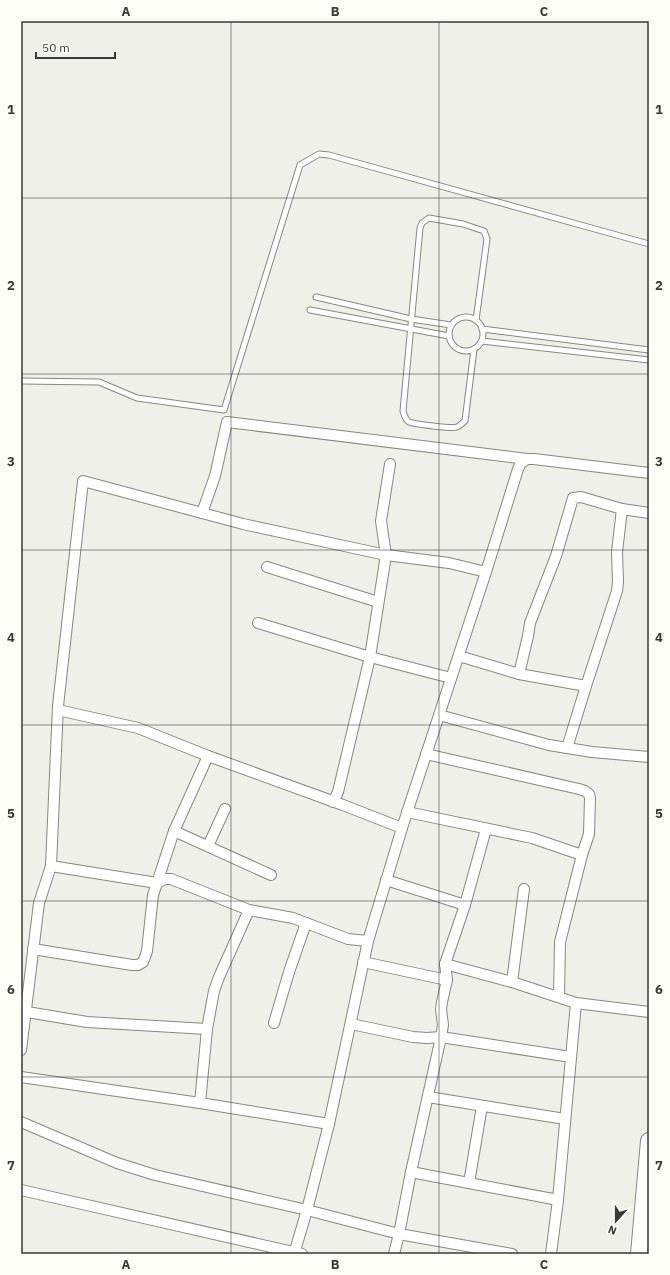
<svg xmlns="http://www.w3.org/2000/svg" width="670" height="1275" font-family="'IBM Plex Sans',sans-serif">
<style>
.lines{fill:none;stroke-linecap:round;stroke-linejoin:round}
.service-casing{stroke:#868881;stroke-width:7}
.minor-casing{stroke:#868881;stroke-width:12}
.trunk-casing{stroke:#868881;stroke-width:18}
.service{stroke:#fff;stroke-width:5}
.minor{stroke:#fff;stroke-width:10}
.trunk{stroke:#fff;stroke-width:16}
.grid{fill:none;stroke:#393937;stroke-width:1;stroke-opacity:0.55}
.neatline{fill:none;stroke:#393937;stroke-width:1.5}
.grid-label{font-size:13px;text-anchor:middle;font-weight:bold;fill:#393937}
</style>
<rect width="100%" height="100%" fill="#eff0ea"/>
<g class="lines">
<defs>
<g id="service">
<path d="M 316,297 L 411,319 L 451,325"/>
<path d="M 310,310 L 449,336"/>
<circle cx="466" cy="334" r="17"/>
<path d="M 482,329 L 649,350"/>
<path d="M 482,341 L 649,360"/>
<path d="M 474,349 L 465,421 C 462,423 460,426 457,427 C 452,429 414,424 409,422 C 405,419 404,415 403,411 L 420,228 L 422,223 L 429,218 L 463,224 L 484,231 L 487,239 L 476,320"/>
<path d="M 21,381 L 99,382 L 137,398 L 224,410 L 300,165 L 319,154 L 329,155 L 649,244"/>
</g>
<g id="minor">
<path d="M 390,464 L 381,521 L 386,555 L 370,657 L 451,678"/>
<path d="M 202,513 L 215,476 L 227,422 L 527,459 L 534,459 L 649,473"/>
<path d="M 267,567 L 378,602"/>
<path d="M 258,623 L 370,657 L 338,792 L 333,802"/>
<path d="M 459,656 L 519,674 L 586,686 L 567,748"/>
<path d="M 519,674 L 528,636 L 530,623 L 556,556 L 573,498 L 581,497 L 622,509"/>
<path d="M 586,686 L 617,591 L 618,582 L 617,552 L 622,509 L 649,513"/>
<path d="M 58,710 L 138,728 L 208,756 L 343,805 L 402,828"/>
<path d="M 439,715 L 549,745 L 592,752 L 649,757"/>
<path d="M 426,754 L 579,789 L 585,791 L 589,794 L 590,798 L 589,834 L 582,855 L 560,942 L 559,997"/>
<path d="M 407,812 L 532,838 L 582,855"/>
<path d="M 174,831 L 271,875"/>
<path d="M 208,846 L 225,809"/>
<path d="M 51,866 L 58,706 L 83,481 L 243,524 L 386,555 L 449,563 L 486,572"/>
<path d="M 386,880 L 465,905"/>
<path d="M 33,949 L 132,965 L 138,965 L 143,962 L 145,957 L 147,951 L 153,895 L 157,883 L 165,879 L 171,879 L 249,910 L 293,918 L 348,939 L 368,941"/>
<path d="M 363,962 L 447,980"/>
<path d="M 445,964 L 512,982 L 576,1003 L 649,1012"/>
<path d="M 512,982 L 524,889"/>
<path d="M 21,1011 L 87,1022 L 207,1029"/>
<path d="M 274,1023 L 289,972 L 306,923"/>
<path d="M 351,1024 L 413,1037 L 427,1038 L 441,1037 L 571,1057"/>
<path d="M 21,1050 L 39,903 L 51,866 L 157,883 L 174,831 L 208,756"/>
<path d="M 21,1077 L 200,1103 L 329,1124"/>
<path d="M 428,1097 L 565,1119"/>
<path d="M 200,1103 L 207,1029 L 214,991 L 219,977 L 249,910"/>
<path d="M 21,1122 L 117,1163 L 155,1175 L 307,1210 L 399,1234 L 512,1254"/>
<path d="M 411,1172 L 558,1200"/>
<path d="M 469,1183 L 482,1106"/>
<path d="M 21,1190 L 302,1254"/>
<path d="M 294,1254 L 307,1210 L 329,1124 L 368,941 L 402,828 L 486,572 L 518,469 L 521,463 L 527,459"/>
<path d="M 394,1254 L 399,1234 L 411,1172 L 441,1037 L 443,1025 L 441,1009 L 442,1002 L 447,980 L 445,964 L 465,905 L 486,829"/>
<path d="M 551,1254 L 558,1200 L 576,1003"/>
</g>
<path id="trunk" d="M 639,1254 L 649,1141"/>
</defs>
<use href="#service" class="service-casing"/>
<use href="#minor" class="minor-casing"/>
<use href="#trunk" class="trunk-casing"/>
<use href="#service" class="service"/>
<use href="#minor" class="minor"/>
<use href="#trunk" class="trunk"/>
</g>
<path class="grid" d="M 231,21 L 231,1254M 439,21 L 439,1254M 21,198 L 649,198M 21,374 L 649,374M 21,550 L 649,550M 21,725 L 649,725M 21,901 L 649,901M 21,1077 L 649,1077"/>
<rect width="670" height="1275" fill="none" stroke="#fcfef7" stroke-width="44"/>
<g transform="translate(616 1221) rotate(201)" stroke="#fcfef7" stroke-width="3" paint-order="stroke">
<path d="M0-3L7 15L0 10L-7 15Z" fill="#393937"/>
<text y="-6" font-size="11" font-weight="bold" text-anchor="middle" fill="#393937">N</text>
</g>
<path d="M36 52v6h79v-6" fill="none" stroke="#393937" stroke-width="2"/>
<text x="42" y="52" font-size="12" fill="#393937" stroke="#fcfef7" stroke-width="3" paint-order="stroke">50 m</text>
<rect x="22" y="22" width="626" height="1231" class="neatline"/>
<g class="grid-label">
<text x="126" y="16">A</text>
<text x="335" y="16">B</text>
<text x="544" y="16">C</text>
<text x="11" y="114">1</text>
<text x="659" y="114">1</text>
<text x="11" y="290">2</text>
<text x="659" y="290">2</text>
<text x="11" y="466">3</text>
<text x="659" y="466">3</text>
<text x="11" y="642">4</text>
<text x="659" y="642">4</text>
<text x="11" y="818">5</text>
<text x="659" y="818">5</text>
<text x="11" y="994">6</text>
<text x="659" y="994">6</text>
<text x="11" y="1170">7</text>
<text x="659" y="1170">7</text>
<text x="126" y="1269">A</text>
<text x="335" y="1269">B</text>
<text x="544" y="1269">C</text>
</g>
</svg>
